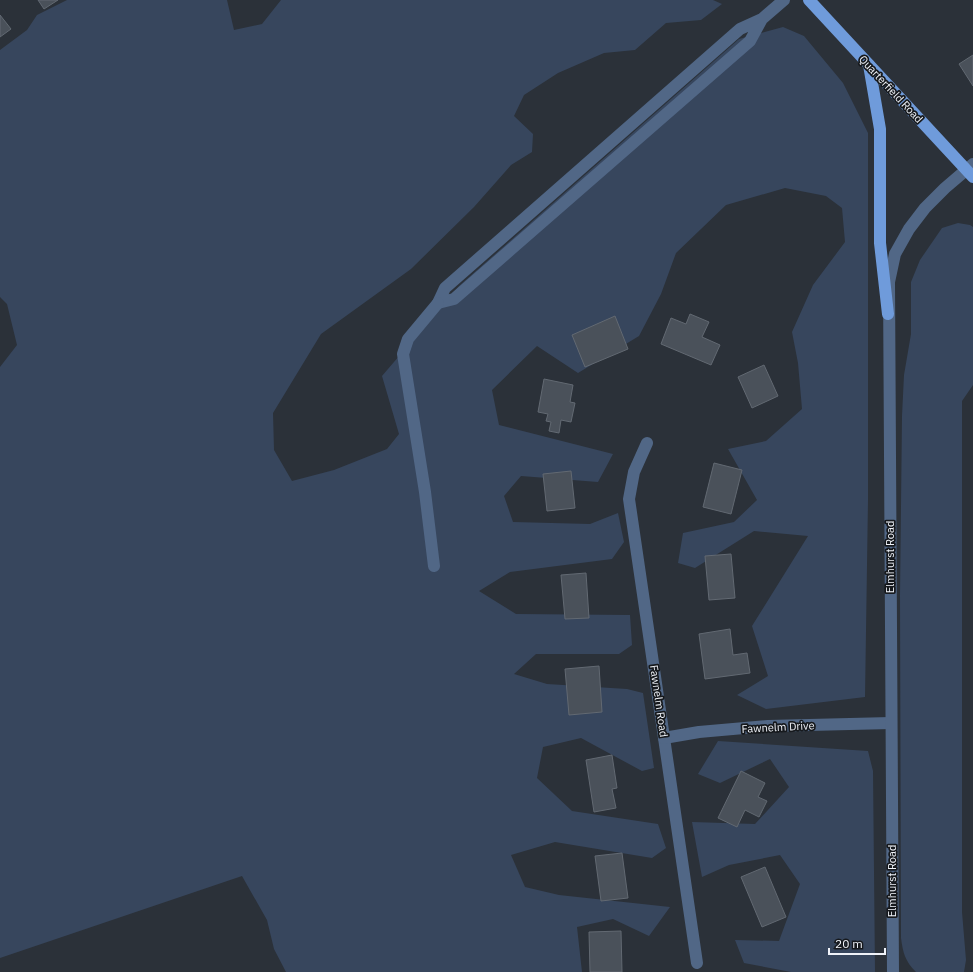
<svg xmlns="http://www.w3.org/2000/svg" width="973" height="972" font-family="'IBM Plex Sans',sans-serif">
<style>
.green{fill:#37465d}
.building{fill:#4a515a;stroke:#626972}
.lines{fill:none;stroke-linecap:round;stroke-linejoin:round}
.minor{stroke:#516786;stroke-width:12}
.major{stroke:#6f9bdb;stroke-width:12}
.labels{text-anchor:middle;stroke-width:3.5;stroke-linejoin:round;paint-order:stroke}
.street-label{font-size:11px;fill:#f0f3f9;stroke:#16191d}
</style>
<rect width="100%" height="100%" fill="#2b3139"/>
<g class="green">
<path d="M 67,0 L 227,0 L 234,30 L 262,24 L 281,0 L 713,0 L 722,4 L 701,20 L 666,23 L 635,50 L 604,53 L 558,73 L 524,95 L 514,116 L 533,134 L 532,152 L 511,165 L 474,207 L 411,269 L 321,334 L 273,413 L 274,450 L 292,481 L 334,470 L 387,449 L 399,434 L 382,376 L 459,286 L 739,39 L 783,27 L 804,36 L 843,83 L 868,133 L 868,500 L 865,697 L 766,709 L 737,695 L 768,676 L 752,626 L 808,536 L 754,531 L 695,568 L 678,563 L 683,533 L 734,522 L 757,500 L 728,449 L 766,441 L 802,409 L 798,363 L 792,332 L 813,285 L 845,242 L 842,208 L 826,196 L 785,188 L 726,205 L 676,253 L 661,294 L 639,336 L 578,373 L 537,346 L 492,390 L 499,425 L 613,454 L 598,482 L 521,476 L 504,496 L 513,522 L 590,524 L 618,513 L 624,542 L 612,559 L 510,572 L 479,591 L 516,614 L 630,615 L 632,645 L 619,654 L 536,654 L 514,674 L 547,684 L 627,689 L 643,693 L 654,768 L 642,771 L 581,738 L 543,747 L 537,778 L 572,811 L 658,824 L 666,848 L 652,858 L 555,842 L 511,855 L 525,887 L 559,895 L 670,907 L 649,936 L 613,919 L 577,927 L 582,972 L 286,972 L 274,949 L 267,920 L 242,876 L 0,958 L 0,367 L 17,345 L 7,304 L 0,297 L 0,50 L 27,30 L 37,15 Z"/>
<path d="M 958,223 L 970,225 L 973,227 L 973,385 L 962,401 L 962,912 L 966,960 L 964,972 L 916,972 C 905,961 903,953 901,938 L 900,596 L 902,416 L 904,375 L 911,334 L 911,282 L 920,260 L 942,228 Z"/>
<path d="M 718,741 L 868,751 L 873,771 L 875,972 L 791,972 L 744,963 L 735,940 L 779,941 L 800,884 L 780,855 L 729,865 L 702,877 L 692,822 L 755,824 L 789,787 L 770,759 L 720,783 L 698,774 Z"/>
</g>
<g class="building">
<path d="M 38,0 L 58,0 L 44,9 Z"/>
<path d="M 0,15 L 11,29 L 0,37 Z"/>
<path d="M 973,55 L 973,86 L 959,64 Z"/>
<path d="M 690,314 L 709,322 L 702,337 L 720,345 L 711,365 L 661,344 L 671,318 L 686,324 Z"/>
<path d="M 615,316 L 628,349 L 585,367 L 572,335 Z"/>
<path d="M 764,365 L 778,396 L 752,408 L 738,377 Z"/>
<path d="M 544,379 L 573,385 L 570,402 L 575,403 L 571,422 L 561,420 L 559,433 L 549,431 L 551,422 L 546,421 L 548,414 L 538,412 Z"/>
<path d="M 714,463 L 742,470 L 731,514 L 703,507 Z"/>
<path d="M 571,471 L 575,508 L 547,511 L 543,474 Z"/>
<path d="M 731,554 L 735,598 L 709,600 L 705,556 Z"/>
<path d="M 586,573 L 589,618 L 565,619 L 561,575 Z"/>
<path d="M 730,629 L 733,655 L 747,653 L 750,673 L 705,679 L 699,634 Z"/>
<path d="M 599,666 L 602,712 L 569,715 L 565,669 Z"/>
<path d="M 612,755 L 617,788 L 612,789 L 616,808 L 594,812 L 586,760 Z"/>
<path d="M 741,771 L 765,783 L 758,797 L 767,801 L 759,817 L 745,810 L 737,827 L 718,818 Z"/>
<path d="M 622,853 L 628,898 L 601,901 L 595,856 Z"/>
<path d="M 765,867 L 786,917 L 762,927 L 741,877 Z"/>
<path d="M 621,931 L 622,972 L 590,972 L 589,932 Z"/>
</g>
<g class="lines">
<g class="minor">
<path d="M 762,19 L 750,41 L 454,299 L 438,303 L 445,288 L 740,29 L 762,19 L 784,0"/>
<path d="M 647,443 L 634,472 L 629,499 L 697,963"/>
<path d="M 434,566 L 425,492 L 403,354 L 408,339 L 438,303"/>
<path d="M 664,738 L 699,732 L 768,726 L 891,723"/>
<path d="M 893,972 L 889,282 L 895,254 L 909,229 L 925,208 L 945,188 L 973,164"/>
</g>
<g class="major">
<path d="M 809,0 L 973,177"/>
<path d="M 869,65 L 880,129 L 880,243 L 888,314"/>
</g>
</g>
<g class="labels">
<g class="street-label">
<text transform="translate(891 89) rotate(47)" y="4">Quarterfield Road</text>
<text transform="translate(890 557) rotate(-90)" y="4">Elmhurst Road</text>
<text transform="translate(659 701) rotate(82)" y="4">Fawnelm Road</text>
<text transform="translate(778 727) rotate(-3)" y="4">Fawnelm Drive</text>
<text transform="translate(892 881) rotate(-90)" y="4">Elmhurst Road</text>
</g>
</g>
<path d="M829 948v6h56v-6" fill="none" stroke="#f0f3f9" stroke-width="2"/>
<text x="835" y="948" font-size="12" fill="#f0f3f9" stroke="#16191d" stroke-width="3" paint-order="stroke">20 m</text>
</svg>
